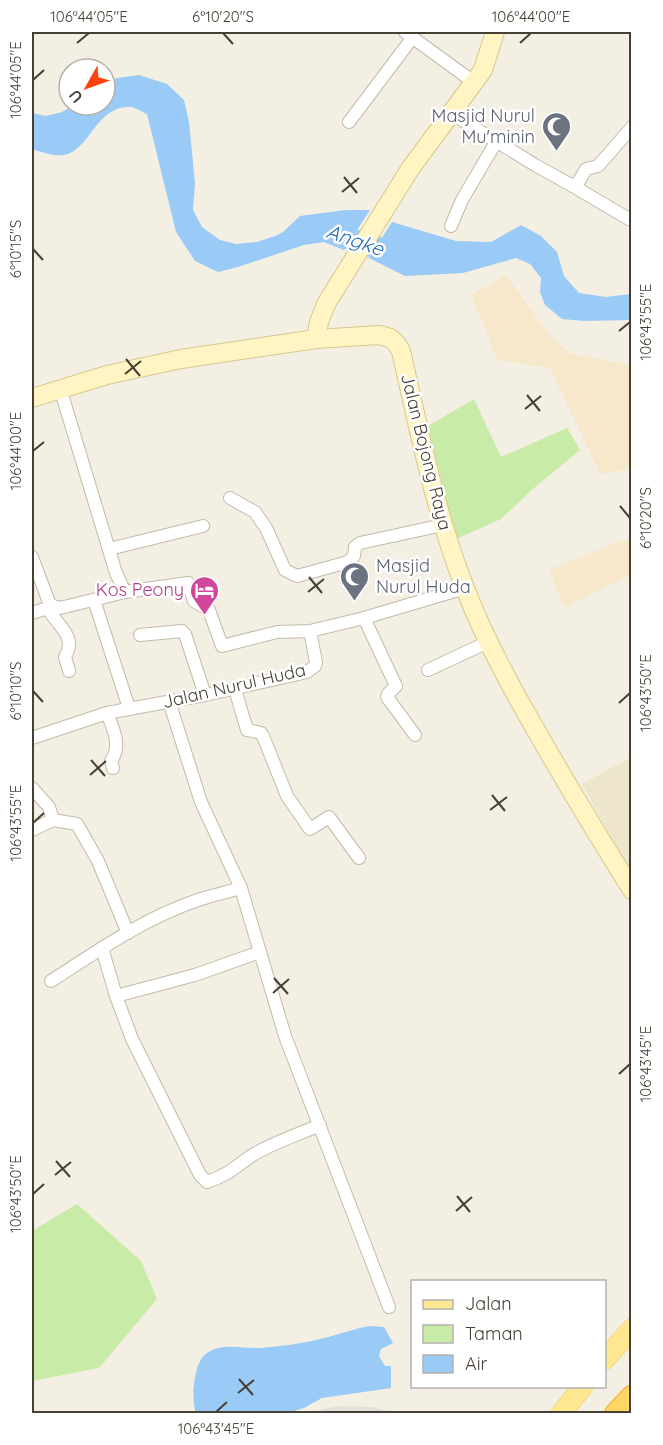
<svg xmlns="http://www.w3.org/2000/svg" width="663" height="1445" font-family="Quicksand,sans-serif">
<style>
.commercial{fill:#f7e8cc}
.education{fill:#eee6cc}
.green{fill:#c9eba8}
.parking{fill:#e3e1dc}
.water{fill:#9acbf6}
.lines{fill:none;stroke-linecap:round;stroke-linejoin:round}
.river{stroke:#9acbf6;stroke-width:22}
.street-casing{stroke:#c2bba8;stroke-width:14}
.secondary-casing{stroke:#d7c88f;stroke-width:20}
.primary-casing{stroke:#edc958;stroke-width:21}
.highway-casing{stroke:#e9ae27;stroke-width:24}
.street{stroke:#fff;stroke-width:12}
.secondary{stroke:#fff4c2;stroke-width:18}
.primary{stroke:#ffe691;stroke-width:20}
.highway{stroke:#ffd563;stroke-width:22}
.ticks{fill:none;stroke:#463f33;stroke-width:2}
.labels{text-anchor:middle;stroke-width:5;stroke-linejoin:round;paint-order:stroke}
.worship-label{font-size:18px;fill:#5b616d;stroke:#fff;text-anchor:end}
.street-label{font-size:18px;fill:#463f33;stroke:#fff}
.hotel-label{font-size:18px;fill:#b23c85;stroke:#fff;text-anchor:end}
.water-label{font-size:20px;font-style:italic;fill:#2471b9;stroke:#fff}
.neatline{fill:none;stroke:#463f33;stroke-width:2}
.ticks-label{font-size:15px;text-anchor:middle;fill:#463f33}
</style>
<rect width="100%" height="100%" fill="#f3efe3"/>
<g class="commercial">
<path d="M 506,275 L 551,337 L 571,354 L 631,365 L 631,469 L 600,474 L 550,368 L 498,360 L 471,295 Z"/>
<path d="M 631,537 L 631,575 L 565,607 L 549,570 Z"/>
</g>
<path class="education" d="M 631,757 L 631,874 L 582,784 Z"/>
<g class="green">
<path d="M 474,399 L 501,457 L 567,428 L 580,450 L 534,488 L 501,519 L 456,539 L 428,426 Z"/>
<path d="M 77,1204 L 141,1261 L 157,1299 L 99,1368 L 32,1381 L 32,1231 Z"/>
</g>
<path class="parking" d="M 339,1406 L 372,1407 L 398,1413 L 314,1413 L 322,1409 Z"/>
<g class="water">
<path d="M 139,75 L 167,84 L 184,100 L 189,122 L 195,183 L 193,210 L 202,227 L 220,240 L 236,244 L 257,242 L 275,236 L 283,232 L 300,216 L 346,210 L 370,210 L 344,250 L 324,242 L 304,245 L 238,267 L 218,272 L 195,261 L 176,232 L 147,114 C 142,112 135,107 130,107 C 99,105 90,146 68,154 C 57,158 42,152 32,149 L 32,113 L 46,116 L 62,112 L 74,105 L 105,105 L 105,85 L 117,78 Z"/>
<path d="M 392,222 L 456,241 L 491,242 L 521,225 L 541,236 L 557,252 L 564,276 L 579,293 L 606,297 L 631,294 L 631,320 L 584,321 L 562,319 L 545,305 L 540,292 L 541,278 L 530,264 L 516,258 L 463,273 L 405,276 L 369,258 Z"/>
<path d="M 369,1326 L 384,1327 L 393,1343 L 381,1349 L 379,1356 L 385,1366 L 391,1366 L 391,1388 L 322,1398 L 304,1408 L 287,1413 L 196,1413 C 191,1400 193,1362 207,1353 C 222,1342 244,1349 261,1348 C 281,1346 301,1344 320,1339 C 337,1335 353,1329 369,1326 Z"/>
</g>
<g class="lines">
<path class="river" d="M 322,229 L 404,257"/>
<defs>
<g id="street">
<path d="M 405,32 L 475,83"/>
<path d="M 452,114 L 535,165 L 571,185 L 578,183 L 586,169 L 598,166 L 632,127"/>
<path d="M 349,122 L 413,37"/>
<path d="M 571,185 L 629,219"/>
<path d="M 451,226 L 462,200 L 496,142"/>
<path d="M 60,388 L 116,573 L 125,592 L 188,583 L 194,601 L 209,610 L 222,646 L 277,632 L 310,631 L 364,618 L 465,588"/>
<path d="M 230,498 L 255,512 L 266,528 L 285,570 L 297,576 L 348,562 L 354,556 L 355,547 L 360,543 L 443,525"/>
<path d="M 109,549 L 203,526"/>
<path d="M 32,557 L 50,605"/>
<path d="M 94,600 L 129,708"/>
<path d="M 48,608 C 56,626 78,635 65,657 L 69,671"/>
<path d="M 32,613 L 48,608 L 50,605 L 60,608 L 125,592"/>
<path d="M 364,618 L 396,686 L 388,694 L 387,697 L 415,735"/>
<path d="M 140,635 L 182,631 L 185,634 L 205,695"/>
<path d="M 428,670 L 488,642"/>
<path d="M 235,689 L 247,730 L 261,733 L 263,736 L 287,796 L 310,829 L 329,817 L 359,858"/>
<path d="M 169,701 L 201,802 L 241,888 L 285,1036 L 389,1307"/>
<path d="M 107,713 C 113,728 122,746 111,761 L 113,768"/>
<path d="M 32,738 L 107,713 L 205,695 L 307,672 L 315,666 L 316,662 L 310,631"/>
<path d="M 32,788 L 49,807 L 53,820 L 32,830"/>
<path d="M 53,820 L 77,824 L 98,861 L 128,933"/>
<path d="M 102,948 L 116,996 L 132,1039 L 200,1175 L 207,1182 C 228,1175 234,1168 251,1156 C 272,1143 297,1135 320,1125"/>
<path d="M 51,981 C 99,950 146,917 201,899 C 214,895 227,892 241,888"/>
<path d="M 116,996 L 195,975 L 260,952"/>
</g>
<g id="secondary">
<path d="M 316,339 L 319,322 L 326,304 L 410,169 L 483,70 L 495,32"/>
<path d="M 32,398 L 107,375 L 181,359 L 316,339 L 379,335 L 390,338 L 396,343 L 401,351 C 419,430 435,512 465,588 C 482,633 505,676 529,718 C 562,776 596,833 632,890"/>
</g>
<g id="primary">
<path d="M 604,1360 L 632,1329"/>
<path d="M 561,1414 L 583,1386"/>
</g>
<path id="highway" d="M 616,1414 L 632,1397"/>
</defs>
<use href="#street" class="street-casing"/>
<use href="#secondary" class="secondary-casing"/>
<use href="#primary" class="primary-casing"/>
<use href="#highway" class="highway-casing"/>
<use href="#street" class="street"/>
<use href="#secondary" class="secondary"/>
<use href="#primary" class="primary"/>
<use href="#highway" class="highway"/>
</g>
<path class="ticks" d="M 223,33 L 233,44M 77,43 L 89,33M 520,43 L 531,33M 33,80 L 44,70M 344,177 L 357,193M 342,192 L 359,178M 33,249 L 43,260M 619,331 L 630,322M 126,359 L 140,376M 125,374 L 141,361M 527,395 L 540,411M 525,409 L 541,396M 33,451 L 44,442M 620,506 L 630,518M 309,577 L 322,593M 308,592 L 324,579M 33,691 L 43,702M 619,703 L 630,693M 91,760 L 105,776M 90,775 L 106,761M 492,795 L 505,811M 490,810 L 507,797M 33,823 L 44,813M 274,978 L 288,994M 273,993 L 289,979M 619,1074 L 630,1064M 56,1161 L 70,1177M 55,1175 L 71,1162M 33,1194 L 44,1184M 457,1196 L 470,1212M 456,1211 L 472,1197M 239,1379 L 253,1395M 238,1393 L 254,1380M 216,1412 L 227,1402"/>
<defs>
<symbol id="mosque-pin" viewBox="-11 -11 22 30"><path d="M0 17L-7.5 6A9.5 9.5 0 1 1 7.5 6Z" fill="#6b7280" stroke="#fff"/><path d="M3.5-4.9A6 6 0 1 0 3.5 4.9A5 5 0 1 1 3.5-4.9Z" fill="#fff"/></symbol>
<symbol id="hotel-pin" viewBox="-11 -11 22 30"><path d="M0 17L-7.5 6A9.5 9.5 0 1 1 7.5 6Z" fill="#d1479c" stroke="#fff"/><path d="M-6-4.5h1.5V1H6V5H4.5V3h-9V5H-6ZM-4 0a1.8 1.8 0 1 1 3.6 0ZM.5 0V-2.5h3Q6-2.5 6 0Z" fill="#fff"/></symbol>
</defs>
<g fill-rule="evenodd">
<use href="#mosque-pin" x="540" y="110" width="33" height="45"/>
<use href="#mosque-pin" x="338" y="560" width="33" height="45"/>
<use href="#hotel-pin" x="188" y="574" width="33" height="45"/>
</g>
<g class="labels">
<g class="worship-label">
<text x="535" y="122">Masjid Nurul<tspan x="535" dy="21">Mu'minin</tspan></text>
<text x="376" y="572" text-anchor="start">Masjid<tspan x="376" dy="21">Nurul Huda</tspan></text>
</g>
<g class="street-label">
<text transform="translate(426 452) rotate(76)" y="6">Jalan Bojong Raya</text>
<text transform="translate(234 686) rotate(-13)" y="6">Jalan Nurul Huda</text>
</g>
<g class="hotel-label">
<text x="184" y="596">Kos Peony</text>
</g>
<g class="water-label">
<text transform="translate(355 240) rotate(19)" y="7">Angke</text>
</g>
</g>
<rect width="663" height="1445" fill="none" stroke="#ffffff" stroke-width="66"/>
<rect x="411" y="1280" width="195" height="108" fill="#ffffff" stroke="#b5b2ad" stroke-width="1.5"/>
<rect x="423" y="1300" width="30" height="9" fill="#ffe691" stroke="#b5b2ad" stroke-width="1.5"/>
<text x="465" y="1310" font-size="18" fill="#463f33">Jalan</text>
<rect x="423" y="1325" width="30" height="18" fill="#c9eba8" stroke="#b5b2ad" stroke-width="1.5"/>
<text x="465" y="1340" font-size="18" fill="#463f33">Taman</text>
<rect x="423" y="1355" width="30" height="18" fill="#9acbf6" stroke="#b5b2ad" stroke-width="1.5"/>
<text x="465" y="1370" font-size="18" fill="#463f33">Air</text>
<g transform="translate(87 87) rotate(230)"><circle r="28" fill="#ffffff" stroke="#b5b2ad" stroke-width="1.5"/>
<path d="M0-4.5L10 22L0 15L-10 22Z" fill="#ff420f"/>
<text y="-9" font-size="16" font-weight="bold" text-anchor="middle" fill="#463f33">U</text>
</g>
<rect x="33" y="33" width="597" height="1379" class="neatline"/>
<g class="ticks-label">
<text x="89" y="22">106°44'05"E</text>
<text x="223" y="22">6°10'20"S</text>
<text x="531" y="22">106°44'00"E</text>
<text transform="translate(16 80) rotate(-90)" y="5">106°44'05"E</text>
<text transform="translate(16 249) rotate(-90)" y="5">6°10'15"S</text>
<text transform="translate(646 322) rotate(-90)" y="5">106°43'55"E</text>
<text transform="translate(16 451) rotate(-90)" y="5">106°44'00"E</text>
<text transform="translate(646 518) rotate(-90)" y="5">6°10'20"S</text>
<text transform="translate(16 691) rotate(-90)" y="5">6°10'10"S</text>
<text transform="translate(646 693) rotate(-90)" y="5">106°43'50"E</text>
<text transform="translate(16 823) rotate(-90)" y="5">106°43'55"E</text>
<text transform="translate(646 1064) rotate(-90)" y="5">106°43'45"E</text>
<text transform="translate(16 1194) rotate(-90)" y="5">106°43'50"E</text>
<text x="216" y="1434">106°43'45"E</text>
</g>
</svg>
